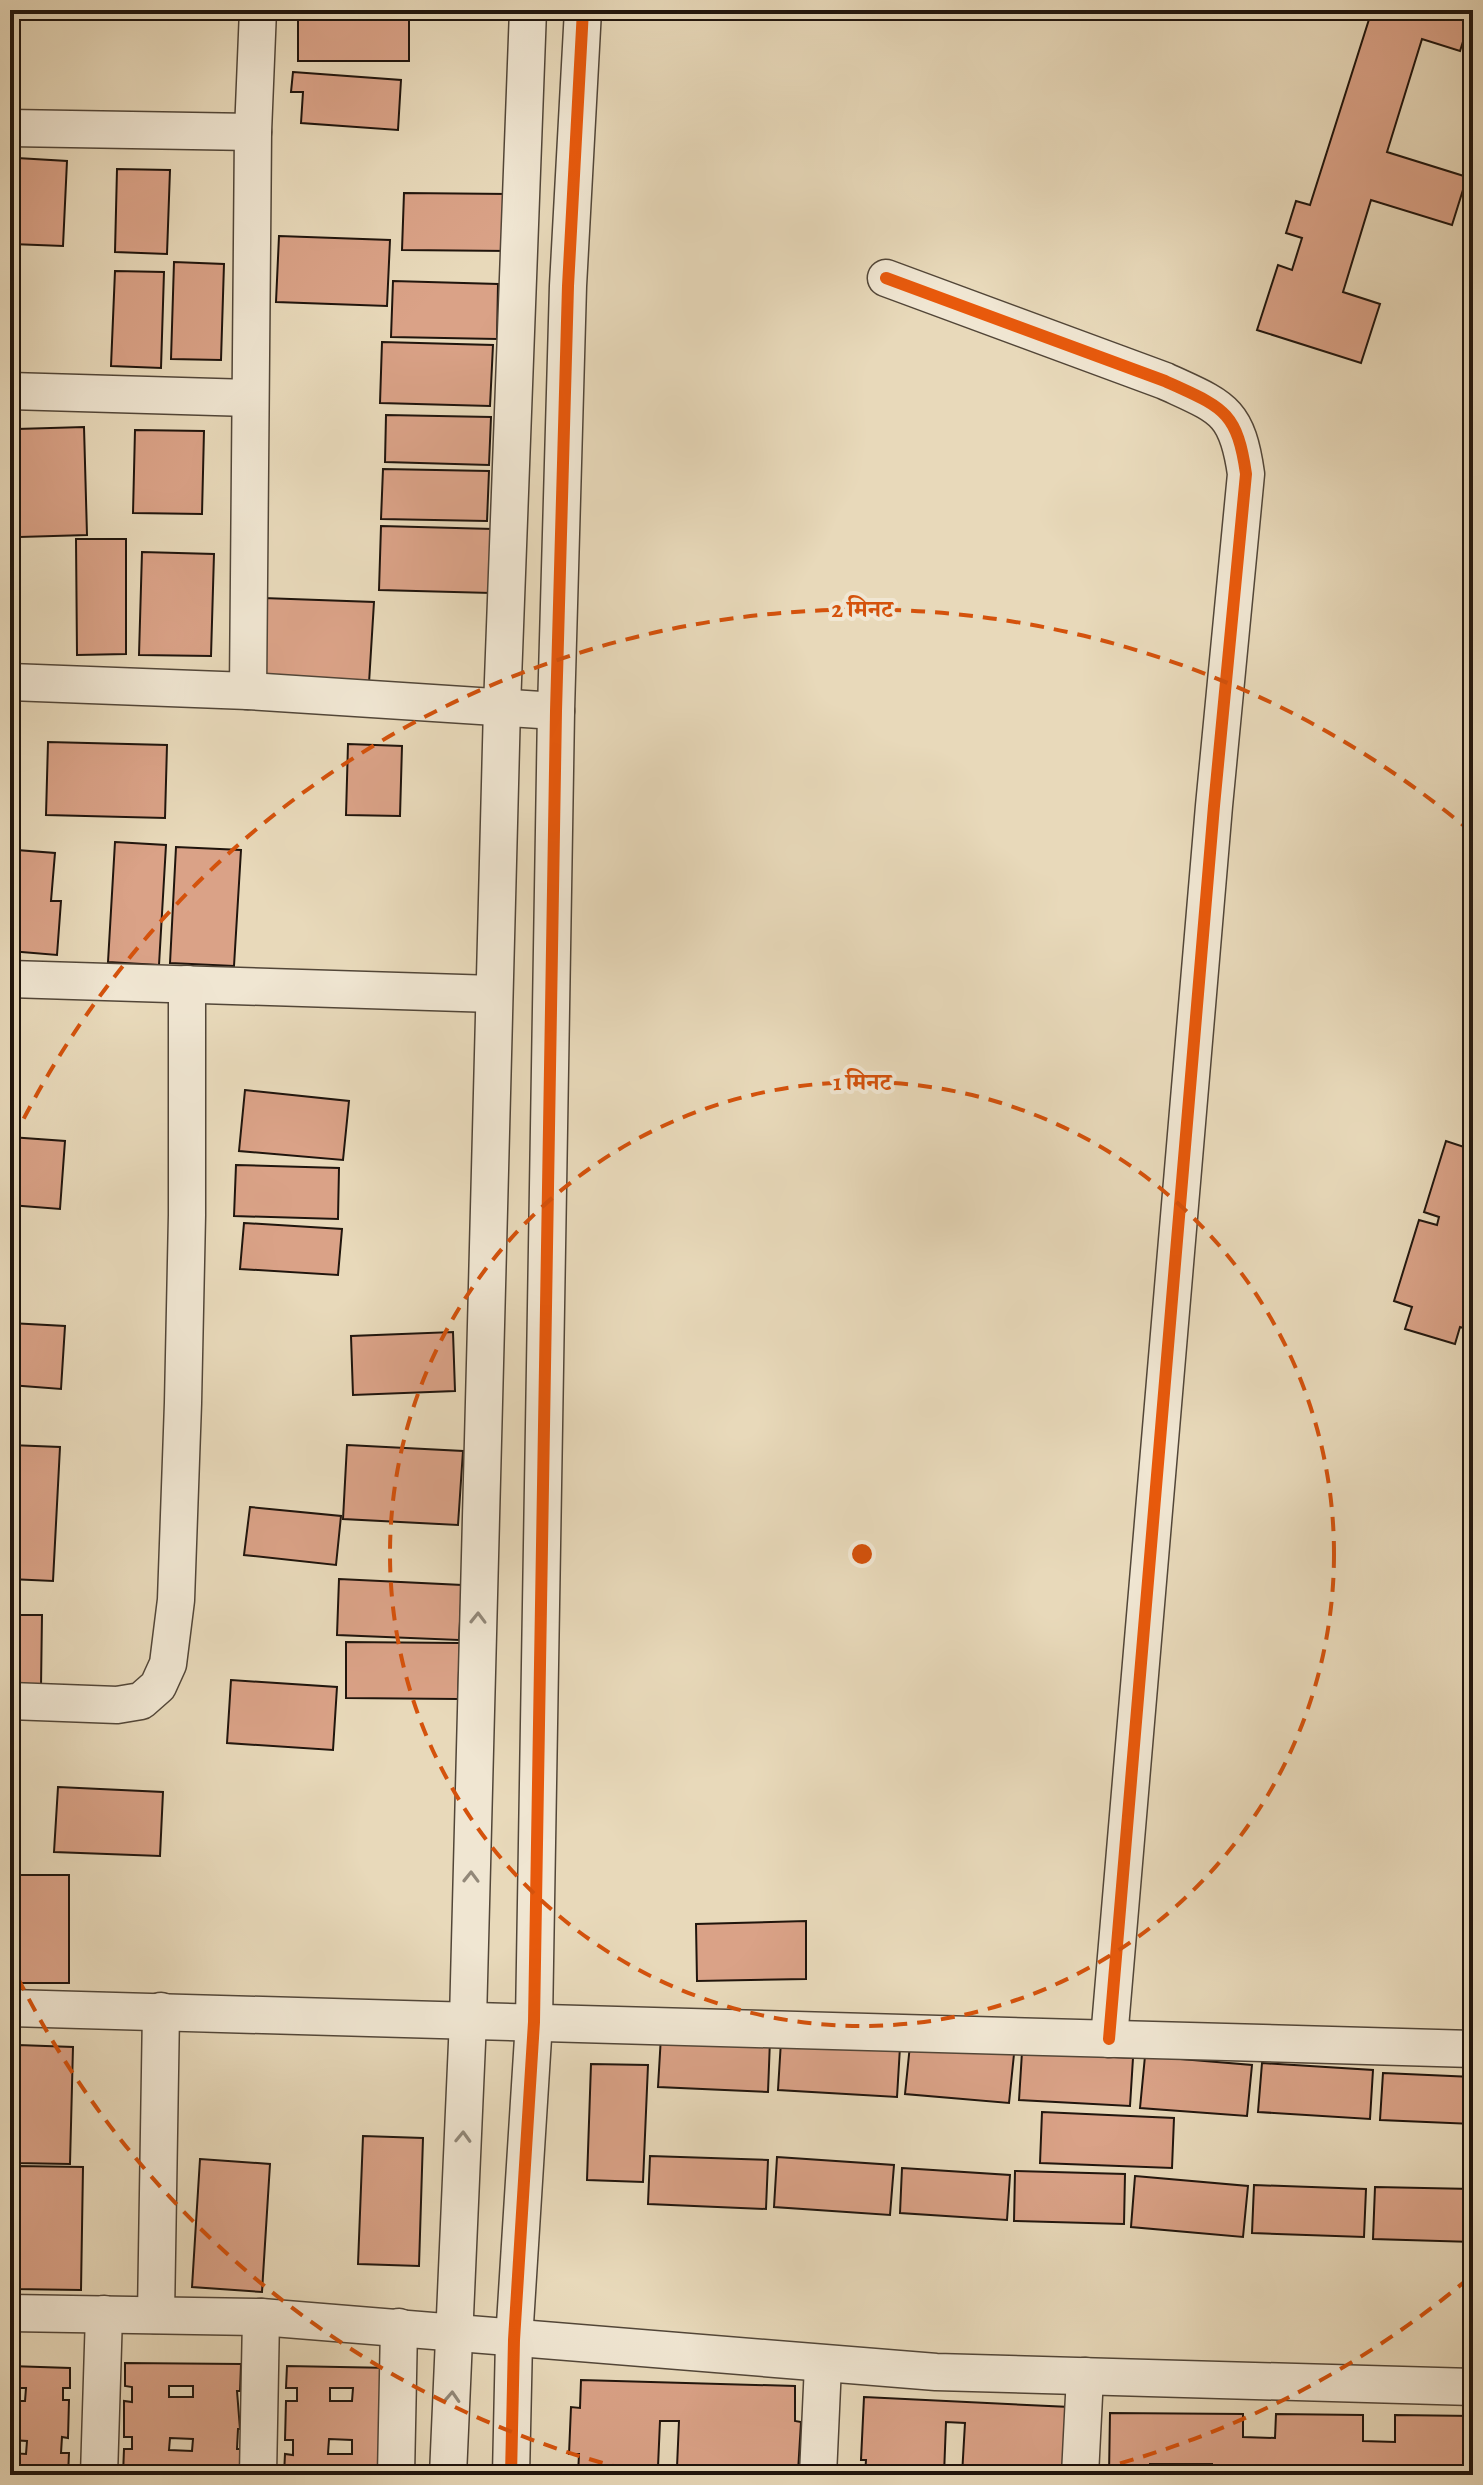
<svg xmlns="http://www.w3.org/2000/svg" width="1483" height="2485" font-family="Alegreya,'Noto Serif Devanagari',serif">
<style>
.building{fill:#daa287;stroke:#20150d;stroke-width:2;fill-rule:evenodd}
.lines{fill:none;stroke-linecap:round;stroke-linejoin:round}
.street-casing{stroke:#524638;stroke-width:39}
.street{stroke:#f0e6d2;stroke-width:36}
.cycleway-casing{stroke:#f0e6d2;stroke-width:17}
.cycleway{stroke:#e8590c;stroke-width:12}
.oneway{stroke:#928879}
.ring{fill:none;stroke:#d4520c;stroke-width:4;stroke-dasharray:14 10}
.centre{fill:#d4520c;stroke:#f0e6d2;stroke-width:4}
.ring-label{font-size:24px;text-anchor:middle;font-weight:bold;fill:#d4520c;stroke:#f0e6d2;stroke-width:8;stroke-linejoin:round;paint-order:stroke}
</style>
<rect width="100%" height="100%" fill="#e8d9ba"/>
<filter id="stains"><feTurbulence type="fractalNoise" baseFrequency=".0025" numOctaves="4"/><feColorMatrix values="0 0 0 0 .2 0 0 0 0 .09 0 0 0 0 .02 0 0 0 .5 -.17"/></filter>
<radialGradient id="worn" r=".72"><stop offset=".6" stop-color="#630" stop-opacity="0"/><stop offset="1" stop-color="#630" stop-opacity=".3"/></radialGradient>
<g class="building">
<rect x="298" y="10" width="111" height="51"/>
<path d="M 1372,10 L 1473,10 L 1460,51 L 1422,39 L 1387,152 L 1467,177 L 1452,225 L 1371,200 L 1343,292 L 1380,304 L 1361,363 L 1257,330 L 1278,265 L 1292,270 L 1302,238 L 1286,233 L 1296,201 L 1310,205 Z"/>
<path d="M 293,72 L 401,80 L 398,130 L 301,123 L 303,92 L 291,92 Z"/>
<path d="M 17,158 L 67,161 L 63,246 L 12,244 Z"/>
<path d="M 117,169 L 170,170 L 167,254 L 115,252 Z"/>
<path d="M 404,193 L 513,194 L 512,251 L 402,250 Z"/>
<path d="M 279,236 L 390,240 L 387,306 L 276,302 Z"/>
<path d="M 174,262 L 224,264 L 221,360 L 171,359 Z"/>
<path d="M 115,271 L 164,272 L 161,368 L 111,366 Z"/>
<path d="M 393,281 L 498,284 L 497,339 L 391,337 Z"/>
<path d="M 382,342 L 493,345 L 490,406 L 380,403 Z"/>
<path d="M 386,415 L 491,417 L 489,465 L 385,462 Z"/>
<path d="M 84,427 L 87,535 L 20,537 L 17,429 Z"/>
<path d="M 135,430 L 204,431 L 202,514 L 133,513 Z"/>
<path d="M 383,469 L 489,471 L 487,521 L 381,519 Z"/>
<path d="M 381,526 L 493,529 L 491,593 L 379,590 Z"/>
<path d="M 76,539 L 126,539 L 126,654 L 77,655 Z"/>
<path d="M 142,552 L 214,554 L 211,656 L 139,655 Z"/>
<path d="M 263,598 L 374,602 L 369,683 L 259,677 Z"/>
<path d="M 48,742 L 167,745 L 165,818 L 46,815 Z"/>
<path d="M 348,744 L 402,746 L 400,816 L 346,815 Z"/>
<path d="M 10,837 L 18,838 L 17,850 L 55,853 L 51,901 L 61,901 L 57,955 L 10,951 Z"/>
<path d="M 115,842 L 166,845 L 159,965 L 108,962 Z"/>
<path d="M 176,847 L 241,850 L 234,966 L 170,963 Z"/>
<path d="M 1473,1067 L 1473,1098 L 1464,1095 Z"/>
<path d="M 245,1090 L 349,1101 L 343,1160 L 239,1151 Z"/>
<path d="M 1473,1117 L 1473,1331 L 1460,1327 L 1455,1344 L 1405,1329 L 1412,1307 L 1394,1301 L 1419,1220 L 1437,1225 L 1439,1217 L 1424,1212 L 1446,1141 L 1464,1147 Z"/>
<path d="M 10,1137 L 65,1141 L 60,1209 L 10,1205 Z"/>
<path d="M 236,1165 L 339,1168 L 338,1219 L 234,1216 Z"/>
<path d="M 244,1223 L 342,1229 L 338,1275 L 240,1269 Z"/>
<path d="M 10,1323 L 65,1326 L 61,1389 L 10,1385 Z"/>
<path d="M 453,1332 L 455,1391 L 353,1395 L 351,1336 Z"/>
<path d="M 10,1445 L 60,1447 L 53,1581 L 10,1579 Z"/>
<path d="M 347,1445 L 463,1451 L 458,1525 L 343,1519 Z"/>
<path d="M 250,1507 L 341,1516 L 336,1565 L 244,1555 Z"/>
<path d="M 339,1579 L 462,1585 L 459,1640 L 337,1635 Z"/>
<path d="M 10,1615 L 42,1615 L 41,1687 L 10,1686 Z"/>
<path d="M 346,1642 L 460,1643 L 458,1699 L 346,1698 Z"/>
<path d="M 231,1680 L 337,1687 L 333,1750 L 227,1743 Z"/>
<path d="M 58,1787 L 163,1792 L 160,1856 L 54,1852 Z"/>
<rect x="10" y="1875" width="59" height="108"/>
<path d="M 806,1921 L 806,1979 L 697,1981 L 696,1924 Z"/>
<path d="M 661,2036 L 770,2040 L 768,2092 L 658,2087 Z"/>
<path d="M 781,2041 L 900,2047 L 897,2097 L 778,2090 Z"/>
<path d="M 18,2045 L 73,2047 L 70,2164 L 15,2163 Z"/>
<path d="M 910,2045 L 1014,2054 L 1009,2103 L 905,2094 Z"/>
<path d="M 1022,2052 L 1133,2058 L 1130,2106 L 1019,2100 Z"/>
<path d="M 1145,2056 L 1252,2065 L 1247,2116 L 1140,2108 Z"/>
<path d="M 1262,2063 L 1373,2070 L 1370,2119 L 1258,2112 Z"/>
<path d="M 591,2064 L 648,2065 L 643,2182 L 587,2180 Z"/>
<path d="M 1383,2073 L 1473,2077 L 1473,2124 L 1380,2120 Z"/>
<path d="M 1042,2112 L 1174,2118 L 1172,2168 L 1040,2163 Z"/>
<path d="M 363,2136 L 423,2138 L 419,2266 L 358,2264 Z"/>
<path d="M 650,2156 L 768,2160 L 766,2209 L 648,2204 Z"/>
<path d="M 777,2157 L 894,2165 L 890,2215 L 774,2207 Z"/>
<path d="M 200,2159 L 270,2164 L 262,2292 L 192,2287 Z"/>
<path d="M 17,2166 L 83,2167 L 81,2290 L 14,2289 Z"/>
<path d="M 902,2168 L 1010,2175 L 1007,2220 L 900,2213 Z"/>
<path d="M 1015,2171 L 1125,2174 L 1124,2224 L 1014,2221 Z"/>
<path d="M 1135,2176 L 1248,2186 L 1243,2237 L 1131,2227 Z"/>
<path d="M 1254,2185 L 1366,2189 L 1364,2237 L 1252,2233 Z"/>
<path d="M 1375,2187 L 1473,2189 L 1473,2242 L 1373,2239 Z"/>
<path d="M 125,2363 L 241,2364 L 240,2391 L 237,2391 L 240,2429 L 238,2429 L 237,2449 L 240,2449 L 240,2466 L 236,2466 L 236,2475 L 123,2475 L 124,2449 L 132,2449 L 132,2437 L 124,2437 L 124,2401 L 132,2402 L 132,2387 L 125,2386 ZM 169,2386 L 193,2386 L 193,2397 L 169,2397 ZM 170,2438 L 193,2439 L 192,2451 L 169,2450 Z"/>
<path d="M 10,2366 L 70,2368 L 70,2388 L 63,2388 L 63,2400 L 69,2400 L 68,2438 L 62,2437 L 61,2453 L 69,2453 L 68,2475 L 10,2475 L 10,2453 L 26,2454 L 27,2441 L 10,2440 L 10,2401 L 25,2401 L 26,2388 L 10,2388 Z"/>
<path d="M 287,2366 L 392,2368 L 384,2475 L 284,2475 L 285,2454 L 293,2455 L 293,2440 L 285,2440 L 286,2401 L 297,2401 L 297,2388 L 286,2388 ZM 330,2388 L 353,2388 L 352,2401 L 330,2401 ZM 329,2439 L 352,2440 L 352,2454 L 328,2454 Z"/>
<path d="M 581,2380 L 795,2386 L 795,2421 L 801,2422 L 798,2472 L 791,2472 L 791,2475 L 578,2475 L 579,2454 L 569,2454 L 571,2407 L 580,2408 ZM 660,2421 L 679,2421 L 677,2467 L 658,2467 Z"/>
<path d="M 864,2397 L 1070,2407 L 1066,2475 L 962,2475 L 965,2423 L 946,2422 L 944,2475 L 865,2475 L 866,2460 L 861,2460 Z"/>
<path d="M 1110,2413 L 1243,2414 L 1243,2437 L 1275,2438 L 1276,2414 L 1363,2415 L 1363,2441 L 1395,2442 L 1395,2415 L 1473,2416 L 1473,2475 L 1389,2473 L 1389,2475 L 1328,2475 L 1328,2470 L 1267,2469 L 1267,2475 L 1212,2475 L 1212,2464 L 1150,2464 L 1149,2475 L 1109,2475 Z"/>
</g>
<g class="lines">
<defs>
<g id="street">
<path d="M 10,128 L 253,132"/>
<path d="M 886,278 L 1165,381 C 1221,407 1237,409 1246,474 L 1214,806 L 1109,2039"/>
<path d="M 10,391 L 250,398"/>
<path d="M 10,682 L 248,691 L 556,711"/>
<path d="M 248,691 L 253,132 L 258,10"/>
<path d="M 10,979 L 494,994"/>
<path d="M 10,1701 L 117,1705 L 141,1701 L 158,1686 L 168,1664 L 176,1600 L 183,1403 L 187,1215 L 187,984"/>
<path d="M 10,2008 L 1473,2049"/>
<path d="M 10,2313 L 261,2317 L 936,2372 L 1473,2387"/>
<path d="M 156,2315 L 161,2011"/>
<path d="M 99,2475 L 104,2314"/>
<path d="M 258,2475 L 261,2317"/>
<path d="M 396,2475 L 399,2327"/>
<path d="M 448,2475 L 468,2020 L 502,707 L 528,10"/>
<path d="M 511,2475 L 514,2340 L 534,2022 L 556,711 L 568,286 L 583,10"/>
<path d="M 818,2475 L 823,2365"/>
<path d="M 1080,2475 L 1085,2376"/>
</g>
</defs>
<use href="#street" class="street-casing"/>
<use href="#street" class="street"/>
<defs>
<g id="cycleway">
<path d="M 886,278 L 1165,381 C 1221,407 1237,409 1246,474 L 1214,806 L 1109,2039"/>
<path d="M 511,2475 L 514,2340 L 534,2022 L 556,711 L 568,286 L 583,10"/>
</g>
</defs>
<use href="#cycleway" class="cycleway-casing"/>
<use href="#cycleway" class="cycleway"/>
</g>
<defs><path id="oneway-chevron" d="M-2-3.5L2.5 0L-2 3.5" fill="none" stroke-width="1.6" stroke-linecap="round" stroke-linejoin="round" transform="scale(2)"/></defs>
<g class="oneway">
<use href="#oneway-chevron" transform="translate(478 1618) rotate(-89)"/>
<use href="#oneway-chevron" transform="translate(471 1877) rotate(-89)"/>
<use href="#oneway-chevron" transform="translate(463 2137) rotate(-88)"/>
<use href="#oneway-chevron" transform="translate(452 2397) rotate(-87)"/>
</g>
<g class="ring">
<circle cx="862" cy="1554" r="472"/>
<path d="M1469 2278A945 945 0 0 1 1075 2475M649 2475A945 945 0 0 1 13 1968M13 1140A945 945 0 0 1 1469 830"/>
</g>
<circle cx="862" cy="1554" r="12" class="centre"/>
<g class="ring-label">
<text x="862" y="617">2 मिनट</text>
<text x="862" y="1090">1 मिनट</text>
</g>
<rect width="1483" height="2485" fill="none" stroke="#e8d9ba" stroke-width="40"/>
<rect x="12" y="12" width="1459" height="2461" fill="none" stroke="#20150d" stroke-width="4"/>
<rect x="20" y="20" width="1443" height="2445" fill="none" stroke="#20150d" stroke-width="2"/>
<rect width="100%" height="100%" filter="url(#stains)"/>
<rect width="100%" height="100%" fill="url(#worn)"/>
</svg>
